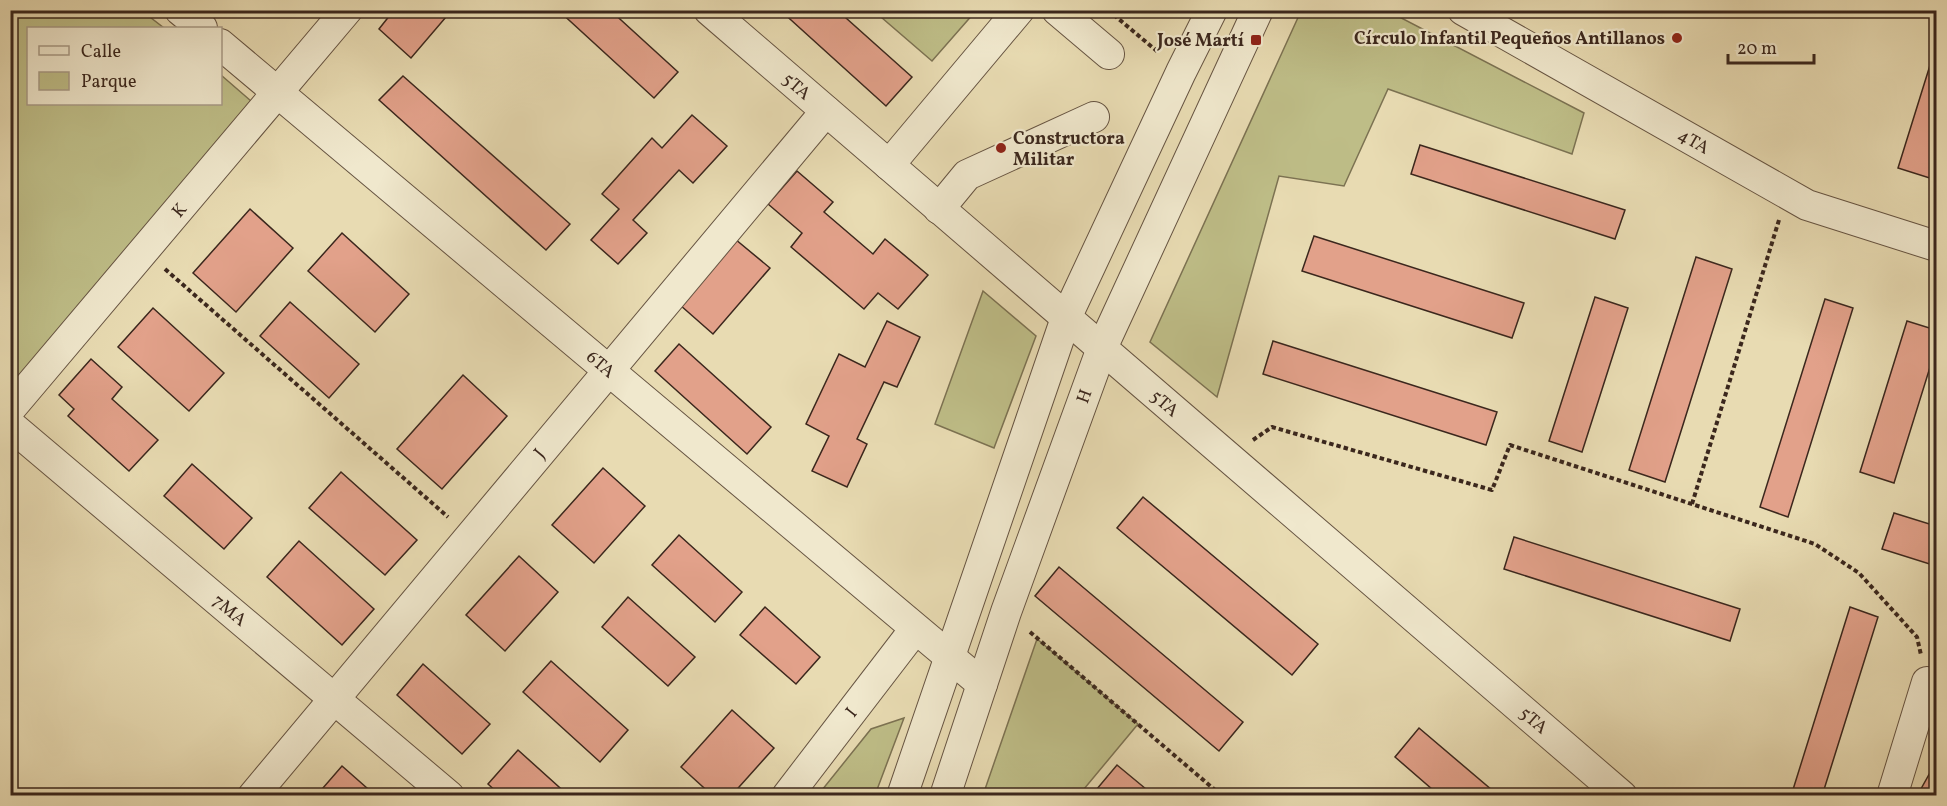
<svg xmlns="http://www.w3.org/2000/svg" width="1947" height="806" viewBox="0 0 1947 806" font-family="Vollkorn,serif">
  <style>
    .green { fill: #bebd87; stroke: #7c7252; stroke-width: 1.5 }
    .building { fill: #e2a18a; stroke: #3b271d; stroke-width: 1.5 }
    .lines { fill: none; stroke-linecap: round; stroke-linejoin: round }
    .minor-casing { stroke: #665442; stroke-width: 32 }
    .path { stroke: #3b271d; stroke-width: 4; stroke-dasharray: 4.5 3; stroke-linecap: butt }
    .minor { stroke: #f0e8cd; stroke-width: 30 }
    .poi-dot { fill: #8f2418; stroke: #f0e8cd; stroke-width: 2 }
    .labels { text-anchor: middle; stroke-width: 4.5; stroke-linejoin: round; paint-order: stroke }
    .poi-label { font-size: 18px; font-weight: bold; fill: #3b271d; stroke: #f0e8cd; text-anchor: end }
    .street-label { font-size: 18px; fill: #3b271d; stroke: #f0e8cd }
  </style>
  <rect width="100%" height="100%" fill="#e8dbb2"/>
  <filter id="stains"><feTurbulence type="fractalNoise" baseFrequency=".00333" numOctaves="4"/><feColorMatrix values="0 0 0 0 .2 0 0 0 0 .09 0 0 0 0 .02 0 0 0 .5 -.17"/></filter>
  <radialGradient id="worn" r=".72"><stop offset=".6" stop-color="#630" stop-opacity="0"/><stop offset="1" stop-color="#630" stop-opacity=".3"/></radialGradient>
  <g class="green">
    <polygon points="971,10 974,13 932,61 874,11"/>
    <polygon points="11,11 142,11 164,28 28,28 28,104 220,104 221,75 251,101 11,392"/>
    <polygon points="1301,11 1388,11 1584,113 1572,154 1388,89 1344,186 1279,176 1217,397 1150,342"/>
    <polygon points="983,291 1036,336 994,448 935,424"/>
    <polygon points="1037,639 1138,724 1079,795 983,795"/>
    <polygon points="904,718 875,795 818,795 871,729"/>
  </g>
  <g class="building">
    <polygon points="394,10 452,10 411,58 379,29"/>
    <polygon points="558,10 610,10 678,72 654,98"/>
    <polygon points="780,10 837,10 912,77 886,106"/>
    <polygon points="1936,46 1936,180 1898,168"/>
    <polygon points="403,76 570,224 546,250 379,100"/>
    <polygon points="692,115 727,146 693,183 679,170 633,220 647,233 618,264 591,240 619,209 602,194 652,138 662,148"/>
    <polygon points="1420,145 1625,210 1615,239 1411,174"/>
    <polygon points="797,171 833,202 824,212 873,254 885,239 928,275 898,309 878,293 864,309 791,247 802,233 768,204"/>
    <polygon points="250,209 293,248 236,312 193,273"/>
    <polygon points="342,233 409,294 375,332 308,271"/>
    <polygon points="1314,236 1524,303 1512,338 1302,271"/>
    <polygon points="735,239 770,268 713,334 680,305"/>
    <polygon points="1696,257 1732,269 1665,482 1629,470"/>
    <polygon points="1595,297 1628,308 1582,452 1549,441"/>
    <polygon points="1825,299 1853,308 1788,517 1760,507"/>
    <polygon points="290,302 359,364 329,398 260,336"/>
    <polygon points="153,308 224,373 189,411 118,347"/>
    <polygon points="887,321 920,337 897,387 884,382 857,439 867,444 847,487 812,471 829,436 806,424 839,354 865,367"/>
    <polygon points="1907,321 1936,330 1936,348 1894,483 1860,472"/>
    <polygon points="1273,341 1497,412 1486,445 1263,374"/>
    <polygon points="679,344 771,427 747,454 655,371"/>
    <polygon points="91,359 122,387 112,399 158,440 129,471 68,416 74,409 59,395"/>
    <polygon points="463,375 507,416 442,489 397,449"/>
    <polygon points="192,464 252,518 224,549 164,496"/>
    <polygon points="603,468 645,506 594,563 552,525"/>
    <polygon points="341,472 417,540 385,575 309,508"/>
    <polygon points="1143,497 1318,644 1292,675 1117,528"/>
    <polygon points="1894,513 1936,526 1936,566 1882,549"/>
    <polygon points="679,535 742,592 715,622 652,565"/>
    <polygon points="1514,537 1740,609 1730,641 1504,569"/>
    <polygon points="299,541 374,609 342,645 267,577"/>
    <polygon points="519,556 558,592 505,651 466,615"/>
    <polygon points="1059,567 1243,722 1219,751 1035,596"/>
    <polygon points="628,597 695,657 668,686 602,627"/>
    <polygon points="765,607 820,657 796,684 740,635"/>
    <polygon points="1850,607 1878,617 1822,796 1791,796"/>
    <polygon points="551,661 628,730 600,762 523,692"/>
    <polygon points="423,664 490,724 462,754 397,695"/>
    <polygon points="732,710 774,748 731,796 713,796 681,767"/>
    <polygon points="1419,728 1499,796 1440,796 1395,757"/>
    <polygon points="518,750 569,796 501,796 488,784"/>
    <polygon points="1936,762 1936,796 1917,796"/>
    <polygon points="1117,765 1146,789 1140,796 1091,796"/>
    <polygon points="342,766 376,796 316,796"/>
  </g>
  <g class="lines">
    <defs>
      <g id="minor">
        <polyline points="180,10 202,28"/>
        <polyline points="709,10 1622,796"/>
        <polyline points="1057,10 1109,54"/>
        <polyline points="1463,10 1807,205 1936,246"/>
        <polyline points="220,44 982,684"/>
        <polyline points="889,165 1019,10"/>
        <polyline points="939,209 967,175 1094,117"/>
        <polyline points="10,409 347,10"/>
        <polyline points="10,425 449,796"/>
        <polyline points="253,796 826,111"/>
        <polyline points="787,796 915,629"/>
        <polyline points="902,796 1066,318 1181,72 1212,10"/>
        <polyline points="945,796 1006,612 1102,348 1258,10"/>
        <polyline points="1892,796 1927,682 1936,685"/>
      </g>
    </defs>
    <use href="#minor" class="minor-casing"/>
    <g class="path">
      <polyline points="1108,10 1158,52"/>
      <polyline points="165,269 448,517"/>
      <polyline points="1253,440 1272,427 1492,490 1510,445 1815,544 1859,573 1917,637 1921,655"/>
      <polyline points="1692,504 1779,220"/>
      <polyline points="1030,632 1222,796"/>
      <polyline points="1310,796 1312,789"/>
    </g>
    <use href="#minor" class="minor"/>
  </g>
  <g class="poi-dot">
    <circle cx="1677" cy="38" r="6"/>
    <rect x="1250" y="34" width="12" height="12" rx="3"/>
    <circle cx="1001" cy="148" r="6"/>
  </g>
  <g class="labels">
    <g class="poi-label">
      <text x="1665" y="44">Círculo Infantil Pequeños Antillanos</text>
      <text x="1244" y="46">José Martí</text>
      <text x="1013" y="144" text-anchor="start">Constructora<tspan x="1013" dy="21">Militar</tspan></text>
    </g>
    <g class="street-label">
      <text transform="translate(797 86) rotate(41)" y="6">5TA</text>
      <text transform="translate(1694 141) rotate(30)" y="6">4TA</text>
      <text transform="translate(179 210) rotate(-50)" y="6">K</text>
      <text transform="translate(601 364) rotate(40)" y="6">6TA</text>
      <text transform="translate(1084 396) rotate(-70)" y="6">H</text>
      <text transform="translate(1165 403) rotate(41)" y="6">5TA</text>
      <text transform="translate(539 453) rotate(-50)" y="6">J</text>
      <text transform="translate(230 610) rotate(40)" y="6">7MA</text>
      <text transform="translate(851 712) rotate(-52)" y="6">I</text>
      <text transform="translate(1534 720) rotate(41)" y="6">5TA</text>
    </g>
  </g>
  <rect width="1947" height="806" fill="none" stroke="#e8dbb2" stroke-width="36"/>
  <rect x="12" y="12" width="1923" height="782" fill="none" stroke="#3b271d" stroke-width="3"/>
  <rect x="18" y="18" width="1911" height="770" fill="none" stroke="#3b271d" stroke-width="1.5"/>
  <rect x="27" y="27" width="195" height="78" fill="#f0e8cd" stroke="#a89b87" stroke-width="1.5"/>
  <rect x="39" y="46" width="30" height="9" fill="#f0e8cd" stroke="#a89b87" stroke-width="1.5"/>
  <text x="81" y="57" font-size="18" fill="#3b271d">Calle</text>
  <rect x="39" y="72" width="30" height="18" fill="#bebd87" stroke="#a89b87" stroke-width="1.5"/>
  <text x="81" y="87" font-size="18" fill="#3b271d">Parque</text>
  <path d="M1728 54v9h86v-9" fill="none" stroke="#3b271d" stroke-width="3"/>
  <text x="1737" y="54" font-size="18" fill="#3b271d" stroke="#f0e8cd" stroke-width="4.5" paint-order="stroke">20 m</text>
  <rect width="100%" height="100%" filter="url(#stains)"/>
  <rect width="100%" height="100%" fill="url(#worn)"/>
</svg>
